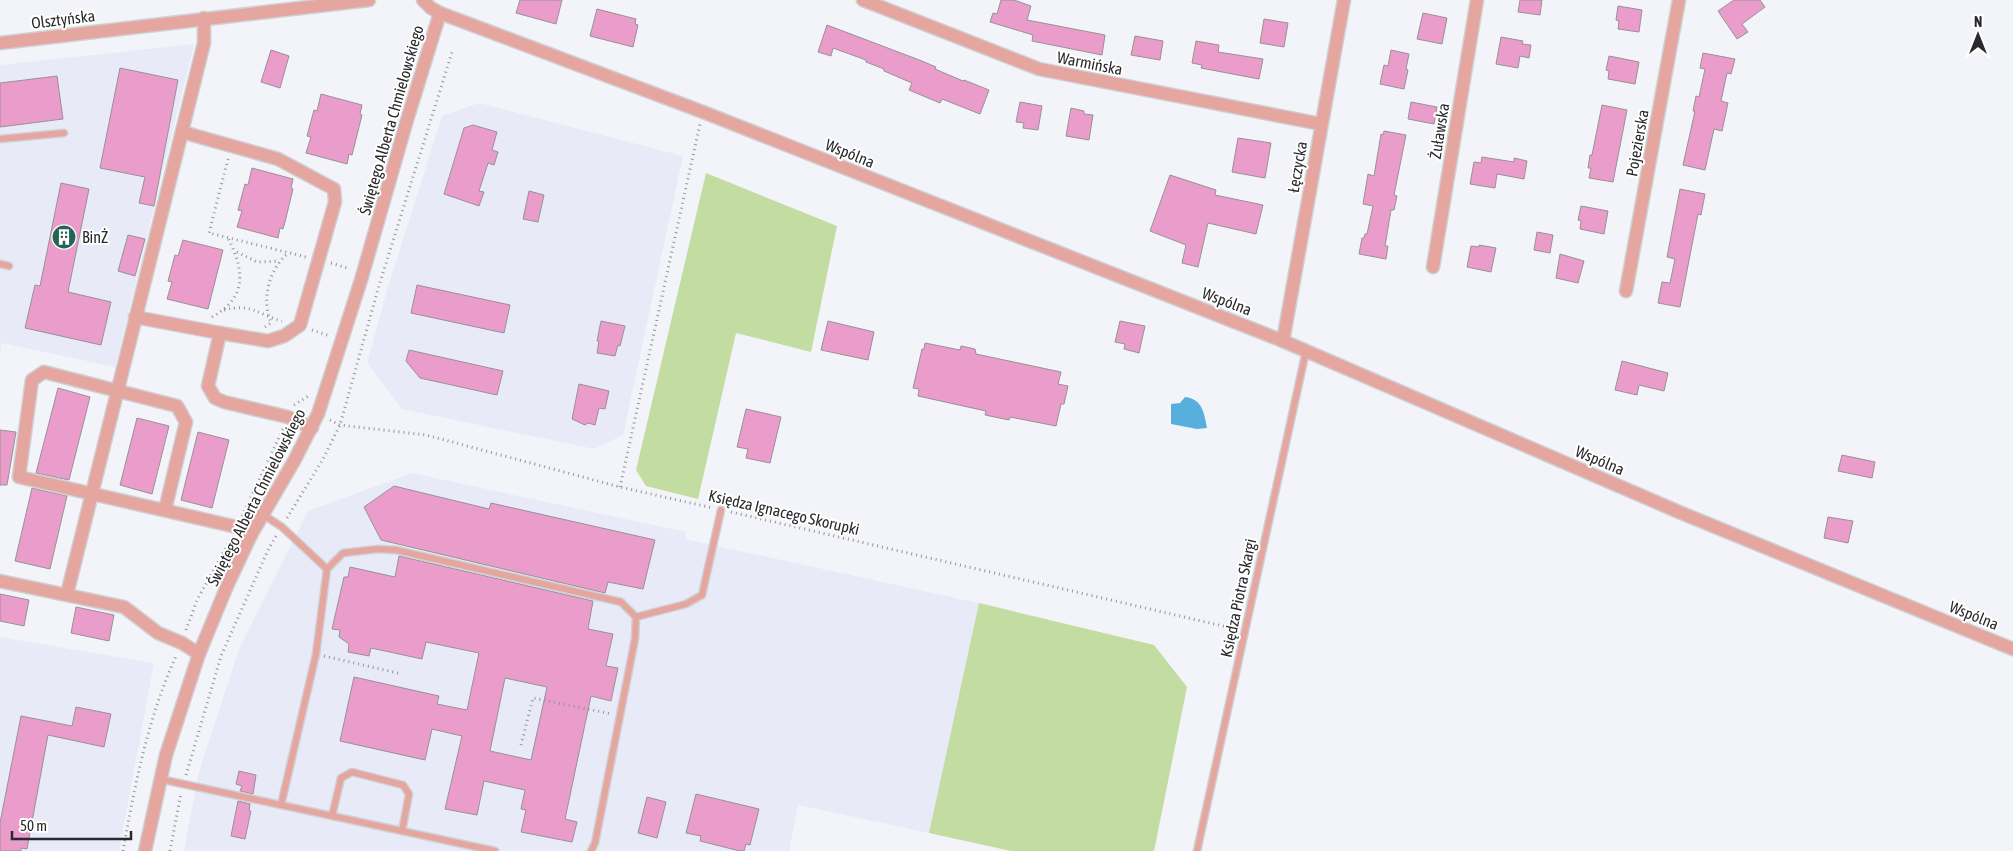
<svg xmlns="http://www.w3.org/2000/svg" width="2013" height="851" viewBox="0 0 2013 851" font-family="'Asap Condensed',sans-serif">
  <style>
    .built { fill: #e9eaf8 }
    .green { fill: #c2dca1 }
    .water { fill: #58afde }
    .building { fill: #ea9cca; stroke: #979295; fill-rule: evenodd }
    .lines { fill: none; stroke-linecap: round; stroke-linejoin: round }
    .service-casing { stroke: #cfd0d4; stroke-width: 9 }
    .minor-casing { stroke: #cfd0d4; stroke-width: 15 }
    .path { stroke: #949498; stroke-width: 3; stroke-dasharray: 1 4; stroke-linecap: butt }
    .service { stroke: #e5a69f; stroke-width: 6 }
    .minor { stroke: #e5a69f; stroke-width: 12 }
    .labels { text-anchor: middle; stroke-width: 4; stroke-linejoin: round; paint-order: stroke }
    .street-label { font-size: 16px; fill: #2a2a2c; stroke: #fff }
    .poi-label { font-size: 16px; fill: #2a2a2c; stroke: #fff; text-anchor: start }
  </style>
  <rect width="100%" height="100%" fill="#f3f4f9"/>
  <g class="built">
    <polygon points="194,44 115,367 2,343 0,354 0,65"/>
    <polygon points="479,103 683,156 623,435 594,449 402,409 367,363 387,290 442,116"/>
    <polygon points="412,473 686,532 685,539 979,603 929,833 798,805 789,851 184,851 198,775 239,649 308,511"/>
    <polygon points="0,637 154,663 119,851 0,851"/>
  </g>
  <g class="green">
    <polygon points="706,173 837,226 811,352 736,333 698,499 646,486 636,470"/>
    <polygon points="979,603 1154,645 1187,687 1154,851 1011,851 929,833"/>
  </g>
  <path class="water" d="M1185 397C1202 399 1204 412 1207 428L1197 429 1171 424V404L1180 403Z"/>
  <g class="building">
    <polygon points="520,0 562,0 556,24 516,13"/>
    <polygon points="1001,0 1014,0 1031,6 1027,20 1105,35 1102,55 1032,41 1033,35 990,22 993,13 997,14"/>
    <polygon points="1520,0 1542,0 1540,15 1518,12"/>
    <polygon points="1734,0 1760,0 1765,7 1742,24 1748,32 1737,39 1718,11"/>
    <polygon points="1618,6 1642,10 1639,32 1618,29 1619,21 1616,20"/>
    <polygon points="597,9 636,19 635,24 638,25 633,47 590,36"/>
    <polygon points="1423,13 1447,18 1442,44 1417,39"/>
    <polygon points="1264,19 1288,23 1284,47 1260,43"/>
    <polygon points="827,25 922,61 936,67 935,69 963,81 964,80 989,90 980,114 942,99 940,103 909,90 912,83 884,71 884,69 866,62 866,60 833,48 831,56 818,52"/>
    <polygon points="1135,36 1163,41 1160,60 1131,55"/>
    <polygon points="1501,37 1523,41 1522,44 1531,45 1529,58 1520,56 1518,68 1496,64"/>
    <polygon points="1196,41 1219,45 1218,52 1263,59 1259,79 1201,68 1202,65 1192,63"/>
    <polygon points="271,50 289,56 280,88 261,82"/>
    <polygon points="1391,50 1409,54 1406,69 1408,70 1404,89 1380,84 1384,65 1388,66"/>
    <polygon points="1703,53 1735,59 1731,74 1727,73 1721,101 1728,103 1722,131 1714,129 1705,170 1683,165 1695,111 1693,111 1696,96 1699,97 1705,69 1700,68"/>
    <polygon points="1609,56 1639,62 1635,84 1608,79 1609,71 1606,70"/>
    <polygon points="120,68 178,80 154,206 139,203 145,177 100,168"/>
    <polygon points="57,76 63,119 0,127 0,83"/>
    <polygon points="321,94 362,105 360,114 362,115 352,155 349,154 347,164 306,153 311,137 307,136 314,110 317,111"/>
    <polygon points="1020,102 1042,106 1038,130 1023,128 1024,123 1016,122"/>
    <polygon points="1411,102 1437,107 1434,124 1408,119"/>
    <polygon points="1602,105 1627,110 1613,182 1589,178 1591,168 1588,168 1590,155 1592,155"/>
    <polygon points="1071,108 1084,111 1084,114 1093,115 1089,140 1066,136"/>
    <polygon points="473,125 497,132 492,150 498,152 494,165 488,163 479,191 484,192 479,206 444,194 464,128"/>
    <polygon points="1384,131 1406,135 1394,195 1397,196 1394,210 1391,210 1385,246 1388,246 1386,259 1359,254 1362,238 1364,238 1365,234 1367,234 1373,206 1363,204 1368,174 1374,176 1381,134 1383,135"/>
    <polygon points="1238,138 1271,143 1265,178 1232,172"/>
    <polygon points="1482,157 1514,162 1514,158 1527,161 1524,179 1497,174 1495,188 1470,184 1474,162 1481,163"/>
    <polygon points="252,168 293,179 291,188 293,189 285,222 283,229 280,228 278,238 237,227 242,211 238,210 245,184 248,185"/>
    <polygon points="1170,175 1216,190 1215,195 1263,205 1256,234 1208,223 1198,267 1182,263 1186,245 1150,231"/>
    <polygon points="61,183 89,189 68,292 111,302 101,345 25,328 35,285 40,286"/>
    <polygon points="1680,189 1705,194 1701,215 1698,214 1680,307 1658,303 1662,282 1670,283 1675,259 1667,257"/>
    <polygon points="529,191 544,195 538,222 523,219"/>
    <polygon points="1581,206 1608,211 1604,234 1580,229 1581,221 1578,220"/>
    <polygon points="1537,232 1553,235 1550,253 1534,250"/>
    <polygon points="128,235 145,239 135,276 118,271"/>
    <polygon points="183,240 223,250 208,309 167,299 172,282 168,281 175,255 178,256"/>
    <polygon points="1479,245 1496,248 1491,272 1467,267 1471,246 1479,247"/>
    <polygon points="1560,254 1584,261 1578,283 1556,278"/>
    <polygon points="417,285 510,305 504,333 411,313"/>
    <polygon points="601,321 625,326 620,346 618,345 615,356 597,353 599,341 597,341"/>
    <polygon points="828,321 874,332 868,360 821,350"/>
    <polygon points="1120,321 1145,326 1139,353 1124,349 1125,344 1115,342"/>
    <polygon points="925,343 960,350 961,346 975,349 976,354 1061,372 1058,384 1068,386 1064,404 1061,404 1056,426 1010,417 1009,420 985,415 986,411 918,396 919,389 913,388 922,349 924,349"/>
    <polygon points="409,350 503,371 497,395 420,378 406,361"/>
    <polygon points="1622,361 1668,373 1664,391 1639,385 1637,395 1615,390"/>
    <polygon points="579,384 609,391 605,409 599,408 595,425 588,423 585,425 572,419"/>
    <polygon points="58,388 90,397 69,480 36,473"/>
    <polygon points="746,409 781,417 770,463 746,458 748,449 737,447"/>
    <polygon points="137,418 169,426 152,494 120,485"/>
    <polygon points="0,430 16,432 7,485 0,485"/>
    <polygon points="198,432 229,440 212,508 181,500"/>
    <polygon points="1842,455 1875,462 1872,478 1838,471"/>
    <polygon points="394,486 489,509 491,503 655,540 643,589 608,582 605,593 381,540 364,507"/>
    <polygon points="32,488 67,496 50,569 15,561"/>
    <polygon points="1828,517 1853,521 1848,543 1824,538"/>
    <path d="M399 556 593 601 588 629 613 634 606 666 618 668 611 701 591 696 565 819 577 822 572 842 521 832 526 810 521 809 525 790 484 781 477 815 445 809 462 736 432 729 425 760 340 741 354 677 439 696 437 704 467 710 479 653 426 642 422 659 371 648 369 656 348 652 349 644 339 637 340 630 332 629 344 577H348L350 567 395 577ZM505 678 547 687 531 760 490 751Z"/>
    <polygon points="0,594 29,600 24,626 0,621"/>
    <polygon points="76,607 114,615 109,641 71,633"/>
    <polygon points="76,707 111,714 104,747 48,735 27,849 21,848 21,851 0,851 0,823 21,716 72,726"/>
    <polygon points="239,771 256,775 253,794 240,791 242,786 236,784"/>
    <polygon points="696,794 759,809 750,845 746,844 744,851 740,851 700,841 701,836 686,833"/>
    <polygon points="647,797 666,802 657,838 638,833"/>
    <polygon points="238,801 250,804 249,811 251,811 245,839 231,836"/>
  </g>
  <g class="lines">
    <defs>
      <g id="service">
        <polyline points="0,139 64,133"/>
        <polyline points="0,264 9,266"/>
        <polyline points="262,514 282,527 327,569"/>
        <polyline points="636,617 686,604 702,595 721,510"/>
        <polyline points="160,779 495,851"/>
        <polyline points="281,805 316,654 327,569 343,553 378,549 396,550 621,602 636,617 635,639 595,843 591,851"/>
        <polyline points="332,816 341,778 352,772 403,785 409,794 402,831"/>
        <polyline points="1197,851 1306,351"/>
      </g>
      <g id="minor">
        <polyline points="423,0 431,8 440,13 703,112 1283,341 1679,512 2013,649"/>
        <polyline points="863,0 1039,69 1321,124"/>
        <polyline points="0,43 369,0"/>
        <polyline points="182,132 278,159 334,189 335,202 300,325 284,336 268,341 220,333"/>
        <polyline points="1433,267 1477,0"/>
        <polyline points="1626,291 1679,0"/>
        <polyline points="135,317 220,333 208,386 215,398 224,402 288,417 312,428"/>
        <polyline points="1283,341 1344,0"/>
        <polyline points="165,510 186,422 177,406 44,372 32,380 19,477 237,527 251,535"/>
        <polyline points="0,581 124,607 158,633 182,643 199,654"/>
        <polyline points="67,594 204,43 204,18"/>
        <polyline points="145,851 166,755 199,654 227,586 251,535 294,461 318,414 361,280 407,120 440,13"/>
      </g>
    </defs>
    <use href="#service" class="service-casing"/>
    <use href="#minor" class="minor-casing"/>
    <g class="path">
      <polyline points="228,159 209,233 306,257"/>
      <polyline points="237,252 257,262 279,261"/>
      <polyline points="331,263 350,269"/>
      <path d="M224 310C253 303 256 314 282 321"/>
      <path d="M212 317C248 297 244 270 228 238"/>
      <path d="M265 327 271 323C261 298 269 270 288 253"/>
      <polyline points="312,330 330,336"/>
      <polyline points="294,405 310,395"/>
      <polyline points="330,420 340,425 426,435 620,487 713,508"/>
      <polyline points="620,487 700,124"/>
      <polyline points="731,512 1236,629"/>
      <polyline points="242,516 283,429"/>
      <polyline points="287,518 323,459 340,425 378,289 453,49"/>
      <polyline points="186,630 197,600 231,539"/>
      <polyline points="324,656 402,674"/>
      <polyline points="521,745 533,698 612,714"/>
      <polyline points="186,775 221,656 268,550 276,536"/>
      <path d="M123 851C135 784 148 717 177 654"/>
      <polyline points="170,851 181,793"/>
    </g>
    <use href="#service" class="service"/>
    <use href="#minor" class="minor"/>
  </g>
  <defs>
    <symbol id="building-disc" viewBox="-11 -11 22 22"><circle r="9.5" fill="#226555" stroke="#fff"/><path d="M-4-6H4V6H1V3H-1V6H-4ZM-2.5-4.3h1.7v1.8h-1.7ZM.8-4.3h1.7v1.8H.8ZM-2.5-1h1.7V.8h-1.7ZM.8-1h1.7V.8H.8Z" fill="#fff"/></symbol>
  </defs>
  <g fill-rule="evenodd">
    <use href="#building-disc" x="50" y="223" width="28" height="28"/>
  </g>
  <g class="labels">
    <g class="street-label">
      <text transform="translate(63 19) rotate(-7)" y="6">Olsztyńska</text>
      <text transform="translate(1090 63) rotate(11)" y="6">Warmińska</text>
      <text transform="translate(391 120) rotate(-74)" y="6">Świętego Alberta Chmielowskiego</text>
      <text transform="translate(1439 131) rotate(-81)" y="6">Żuławska</text>
      <text transform="translate(1637 143) rotate(-80)" y="6">Pojezierska</text>
      <text transform="translate(850 153) rotate(22)" y="6">Wspólna</text>
      <text transform="translate(1297 167) rotate(-80)" y="6">Łęczycka</text>
      <text transform="translate(1227 301) rotate(21)" y="6">Wspólna</text>
      <text transform="translate(1600 460) rotate(23)" y="6">Wspólna</text>
      <text transform="translate(256 497) rotate(-63)" y="6">Świętego Alberta Chmielowskiego</text>
      <text transform="translate(784 512) rotate(13)" y="6">Księdza Ignacego Skorupki</text>
      <text transform="translate(1238 598) rotate(-78)" y="6">Księdza Piotra Skargi</text>
      <text transform="translate(1974 615) rotate(22)" y="6">Wspólna</text>
    </g>
    <g class="poi-label">
      <text x="82" y="243">BinŻ</text>
    </g>
  </g>
  <g transform="translate(1978 35)" stroke="#ffffff" stroke-width="4" paint-order="stroke">
  <path d="M0-4L9 19L0 12L-9 19Z" fill="#2a2a2c"/>
  <text y="-8" font-size="14" font-weight="bold" text-anchor="middle" fill="#2a2a2c">N</text>
  </g>
  <path d="M12 831v8h119v-8" fill="none" stroke="#2a2a2c" stroke-width="2.5"/>
  <text x="20" y="831" font-size="15" fill="#2a2a2c" stroke="#ffffff" stroke-width="4" paint-order="stroke">50 m</text>
</svg>
